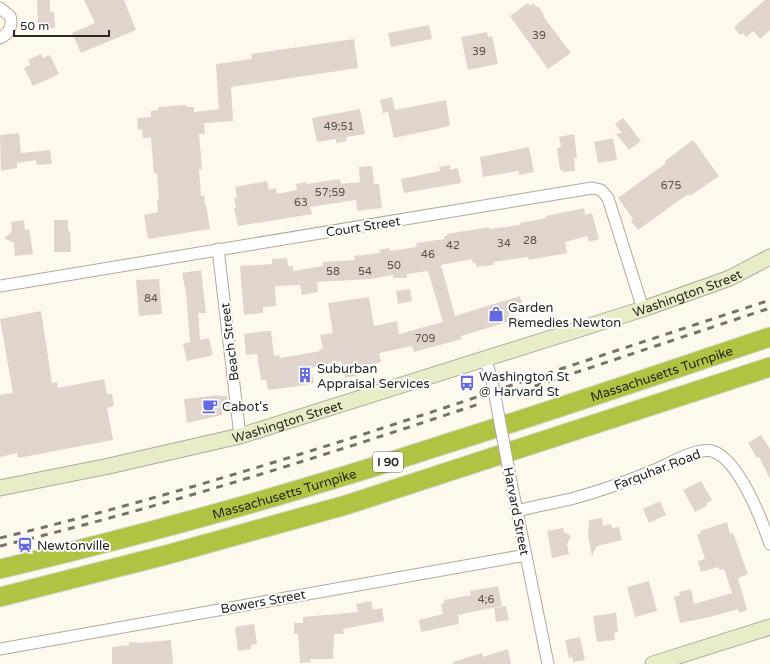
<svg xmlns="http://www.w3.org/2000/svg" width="770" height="664" viewBox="0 0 770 664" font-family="'Varela Round',sans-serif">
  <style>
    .building { fill: #e1d4cd }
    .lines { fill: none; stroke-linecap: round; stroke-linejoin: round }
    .minor-casing { stroke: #afa99d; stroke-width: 13 }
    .secondary-casing { stroke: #afa99d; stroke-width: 17 }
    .motorway-casing { stroke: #d9d8d7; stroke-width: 21 }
    .minor { stroke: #fff; stroke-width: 11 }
    .secondary { stroke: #e8edc7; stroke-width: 15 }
    .motorway { stroke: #b2c243; stroke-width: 19 }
    .rail { stroke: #76726a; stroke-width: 3; stroke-dasharray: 7 7; stroke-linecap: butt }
    .minor-bridge-casing { stroke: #afa99d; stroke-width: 13; stroke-linecap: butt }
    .minor-bridge { stroke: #fff; stroke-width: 11 }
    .labels { text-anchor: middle; stroke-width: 4; stroke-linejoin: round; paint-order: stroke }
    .number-label { font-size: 11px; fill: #58534e }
    .shield { fill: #fff; stroke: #6a6865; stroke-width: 1 }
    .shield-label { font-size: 12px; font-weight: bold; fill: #2a2823 }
    .street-label { font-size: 13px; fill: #2a2823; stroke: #fff }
    .poi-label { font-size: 13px; fill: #2a2823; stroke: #fff; text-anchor: start }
  </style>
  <rect width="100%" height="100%" fill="#fff8ec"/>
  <g class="building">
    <polygon points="37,0 50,0 50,12 54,11 55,28 38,28"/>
    <polygon points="84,0 124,0 136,30 81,53 72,33 95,23"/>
    <polygon points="765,0 770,0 770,30 760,39 753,31 746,37 743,33 740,35 734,27"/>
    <polygon points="528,3 530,6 533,3 536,7 538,6 544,15 543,16 571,53 548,69 510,16"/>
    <polygon points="429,25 432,39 391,47 388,33"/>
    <polygon points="487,32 488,37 492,36 498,64 468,70 461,37"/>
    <polygon points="354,39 358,68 231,87 233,121 204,123 205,134 199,134 202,169 199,169 201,196 204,195 205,205 206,204 210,229 148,239 144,215 158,212 157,200 159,200 157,173 154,173 151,138 143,138 142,129 138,130 137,118 151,117 151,111 158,110 158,107 186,105 186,107 194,107 194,112 219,109 216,64 252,59 251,54"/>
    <polygon points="41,54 43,58 50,55 59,74 33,86 24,68 30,65 28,60"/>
    <polygon points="392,97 395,110 446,100 450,126 394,138 388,112 383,113 380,100"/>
    <polygon points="360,109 365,134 346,137 347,141 336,143 336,139 317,142 312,118"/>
    <polygon points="623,118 641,141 629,150 616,134 622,133 615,124"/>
    <polygon points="19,133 21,153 50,150 52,164 37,165 36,160 17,163 17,168 1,171 0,135"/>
    <polygon points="574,134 577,158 574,158 575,171 563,172 563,170 560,170 557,148 561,147 559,137"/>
    <polygon points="613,138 617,160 598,163 594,142"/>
    <polygon points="693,140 719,176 690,196 688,194 638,230 631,221 633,219 618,198 666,163 665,161"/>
    <polygon points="529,147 534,172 519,175 519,171 483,177 480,157"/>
    <polygon points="450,165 450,170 458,168 461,183 404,193 401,179 440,171 439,167"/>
    <polygon points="372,166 374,184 379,184 382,208 357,211 356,200 310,207 312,214 238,226 234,208 236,208 234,198 237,198 235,187 267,181 269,190 276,188 277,194 297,190 296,184 306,182 306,184 340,179 341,184 360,182 359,167"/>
    <polygon points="584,208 585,215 592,213 599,239 589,242 587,236 565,242 567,253 529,260 528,257 493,262 494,265 476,267 476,263 473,263 472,259 441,265 455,316 520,296 524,309 509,314 511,321 461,336 462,339 414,352 412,346 379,353 381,362 356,368 358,375 345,378 341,361 311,368 314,383 299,386 268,390 266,380 261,380 257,354 246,355 244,334 265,331 271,331 274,356 279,355 280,358 321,351 320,349 323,348 320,335 333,333 328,303 342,301 369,297 374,326 397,321 399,334 443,322 428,271 407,274 407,278 393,278 393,275 370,279 317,282 318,292 302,295 300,285 275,286 276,306 263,307 263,313 244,315 240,266 272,264 272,259 287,258 288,266 293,266 293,271 323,266 323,262 355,260 354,256 380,253 379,250 389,248 390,251 417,247 416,243 444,239 444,236 447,236 447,234 489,227 490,229 520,225 520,223 546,218 546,216"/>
    <polygon points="24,220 25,230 29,229 33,254 15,256 14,243 4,238 12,232 11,222"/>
    <polygon points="54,220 68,220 68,231 70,231 71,252 54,252"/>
    <polygon points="201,270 206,313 198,313 200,340 209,338 213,355 187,361 183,344 190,342 186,293 182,273"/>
    <polygon points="159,279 162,314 139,316 136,280"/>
    <polygon points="410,289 412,301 398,304 396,291"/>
    <polygon points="41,311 52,383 57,382 58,388 104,379 107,394 112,394 114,406 107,408 113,440 18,458 17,453 0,457 0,395 13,393 0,319"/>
    <polygon points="219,395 220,396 227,396 229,407 222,408 222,415 187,423 184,399"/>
    <polygon points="761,435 770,449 770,479 759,457 757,458 748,443"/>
    <polygon points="701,481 712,500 706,504 707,506 695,512 683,490"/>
    <polygon points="660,501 666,515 649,523 643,509"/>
    <polygon points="602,518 603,526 611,524 612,528 619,527 622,540 597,546 592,556 588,536 589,520"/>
    <polygon points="727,522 730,534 733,533 748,574 738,578 747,610 739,613 738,609 710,617 680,623 674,597 680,595 679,592 691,589 694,604 732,593 724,569 720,570 718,567 701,572 698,561 705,559 697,534 701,533 700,531"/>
    <polygon points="563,528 564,532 571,536 567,544 569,554 552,558 547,531"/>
    <polygon points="649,581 657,611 635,617 627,587"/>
    <polygon points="498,586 502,606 458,615 459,624 421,632 419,620 443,614 441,604 444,603 444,600 471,595 470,591"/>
    <polygon points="371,601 373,610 382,608 384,621 343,629 344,634 334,634 333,659 310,659 311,662 300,663 298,634 294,634 294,623 303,623 303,617 358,612 356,604"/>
    <polygon points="506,606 509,620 496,622 494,608"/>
    <polygon points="616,613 618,632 614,633 615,640 597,642 593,616"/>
    <polygon points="254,624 257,644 251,645 251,649 238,651 235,627"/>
    <polygon points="580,637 585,660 573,662 572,657 569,658 565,640"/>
    <polygon points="171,640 173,664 112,664 112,647 129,645 129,642 140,643"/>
    <polygon points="508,649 511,664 453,664 453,662 482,653 483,657"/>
  </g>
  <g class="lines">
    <defs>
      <g id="minor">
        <path d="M0 8 10 16C13 25 9 34 0 38"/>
        <polyline points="218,249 240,436"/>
        <polyline points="0,286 592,188 601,190 608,198 643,309"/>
        <polyline points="485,358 492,380"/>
        <polyline points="511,482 548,664"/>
        <path d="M517 511C535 506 553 503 571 499 600 491 629 481 657 469 670 463 698 447 712 451 738 458 762 520 770 544"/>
        <polyline points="0,649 526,555"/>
      </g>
      <g id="secondary">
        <path id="s1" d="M0 488 109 466 240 436 643 309 730 278 770 257"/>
        <polyline points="653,664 770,627"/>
      </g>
      <g id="motorway">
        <path id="s2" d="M0 569C147 534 292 494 436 447 548 412 659 374 770 337"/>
        <polyline points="0,597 166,555 346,505 770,367"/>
      </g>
    </defs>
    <use href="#minor" class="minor-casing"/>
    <use href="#secondary" class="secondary-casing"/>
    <use href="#motorway" class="motorway-casing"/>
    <use href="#minor" class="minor"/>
    <use href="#secondary" class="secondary"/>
    <use href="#motorway" class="motorway"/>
    <g class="rail">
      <polyline points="506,387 770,300"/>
      <polyline points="508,395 770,308"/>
      <path d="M0 538C162 499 321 449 480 396"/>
      <path d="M0 546C163 507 323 456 482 403"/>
    </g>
    <defs>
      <polyline id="minor-bridge" points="492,380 511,482"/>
    </defs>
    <use href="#minor-bridge" class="minor-bridge-casing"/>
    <use href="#minor-bridge" class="minor-bridge"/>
  </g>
  <defs>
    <symbol id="shop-bare" viewBox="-9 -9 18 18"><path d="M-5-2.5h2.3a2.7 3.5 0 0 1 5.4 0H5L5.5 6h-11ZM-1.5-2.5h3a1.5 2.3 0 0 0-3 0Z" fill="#636ae3" stroke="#fff" stroke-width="2.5" paint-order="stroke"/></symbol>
    <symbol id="building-bare" viewBox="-9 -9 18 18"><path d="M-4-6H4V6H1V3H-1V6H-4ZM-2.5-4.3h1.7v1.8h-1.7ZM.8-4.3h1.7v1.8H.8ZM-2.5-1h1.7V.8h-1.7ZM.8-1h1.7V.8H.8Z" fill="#636ae3" stroke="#fff" stroke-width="2.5" paint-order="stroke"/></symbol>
    <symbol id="bus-bare" viewBox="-9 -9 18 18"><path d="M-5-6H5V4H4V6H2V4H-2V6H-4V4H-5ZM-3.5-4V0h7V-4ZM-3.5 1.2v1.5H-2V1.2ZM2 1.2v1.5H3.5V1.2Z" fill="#636ae3" stroke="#fff" stroke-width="2.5" paint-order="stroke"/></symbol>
    <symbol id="cafe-bare" viewBox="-9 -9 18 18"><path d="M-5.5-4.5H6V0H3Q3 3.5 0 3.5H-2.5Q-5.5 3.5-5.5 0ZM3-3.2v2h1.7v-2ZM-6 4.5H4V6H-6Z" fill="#636ae3" stroke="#fff" stroke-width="2.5" paint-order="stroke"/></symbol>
    <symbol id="station-bare" viewBox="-9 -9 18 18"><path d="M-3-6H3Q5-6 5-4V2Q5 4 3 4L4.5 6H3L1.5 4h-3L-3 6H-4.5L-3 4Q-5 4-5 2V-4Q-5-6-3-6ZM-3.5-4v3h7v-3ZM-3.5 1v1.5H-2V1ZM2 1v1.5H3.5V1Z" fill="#636ae3" stroke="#fff" stroke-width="2.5" paint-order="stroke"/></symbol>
  </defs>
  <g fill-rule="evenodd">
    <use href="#shop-bare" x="485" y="303" width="22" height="22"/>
    <use href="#building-bare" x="294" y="364" width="22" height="22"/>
    <use href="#bus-bare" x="456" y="372" width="22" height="22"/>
    <use href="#cafe-bare" x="199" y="395" width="22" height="22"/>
    <use href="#station-bare" x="14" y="534" width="22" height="22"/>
  </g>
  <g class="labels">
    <g class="number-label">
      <text x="539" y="39">39</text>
      <text x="479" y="55">39</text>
      <text x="339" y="130">49;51</text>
      <text x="671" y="189">675</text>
      <text x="330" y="196">57;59</text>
      <text x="301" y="206">63</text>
      <text x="530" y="244">28</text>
      <text x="504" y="247">34</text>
      <text x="453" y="249">42</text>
      <text x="428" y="258">46</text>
      <text x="394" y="269">50</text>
      <text x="333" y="275">58</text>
      <text x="365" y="275">54</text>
      <text x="151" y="302">84</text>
      <text x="425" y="342">709</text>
      <text x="486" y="603">4;6</text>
    </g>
    <rect class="shield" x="373" y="452" width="30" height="20" rx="3"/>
    <g class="shield-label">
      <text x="388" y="466">I 90</text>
    </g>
    <g class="street-label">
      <text transform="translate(363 226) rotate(-9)" y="5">Court Street</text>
      <text dy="5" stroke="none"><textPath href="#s1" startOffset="715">Washington Street</textPath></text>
      <text transform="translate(229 342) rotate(-97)" y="5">Beach Street</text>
      <text dy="5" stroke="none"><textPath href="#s2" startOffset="690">Massachusetts Turnpike</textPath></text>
      <text dy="5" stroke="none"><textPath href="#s1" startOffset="295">Washington Street</textPath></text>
      <text transform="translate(657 469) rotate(-21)" y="5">Farquhar Road</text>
      <text dy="5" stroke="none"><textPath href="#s2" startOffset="294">Massachusetts Turnpike</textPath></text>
      <text transform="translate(517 511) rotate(79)" y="5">Harvard Street</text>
      <text transform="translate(263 601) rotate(-10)" y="5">Bowers Street</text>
    </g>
    <g class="poi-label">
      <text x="508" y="312">Garden<tspan x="508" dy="15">Remedies Newton</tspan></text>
      <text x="317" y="373">Suburban<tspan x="317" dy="15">Appraisal Services</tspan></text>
      <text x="479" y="381">Washington St<tspan x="479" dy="15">@ Harvard St</tspan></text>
      <text x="222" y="411">Cabot's</text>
      <text x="37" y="550">Newtonville</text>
    </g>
  </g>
  <path d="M14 30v6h95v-6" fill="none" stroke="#2a2823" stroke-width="2"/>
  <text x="20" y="30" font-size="12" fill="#2a2823" stroke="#ffffff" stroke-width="3" paint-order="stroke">50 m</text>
</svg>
